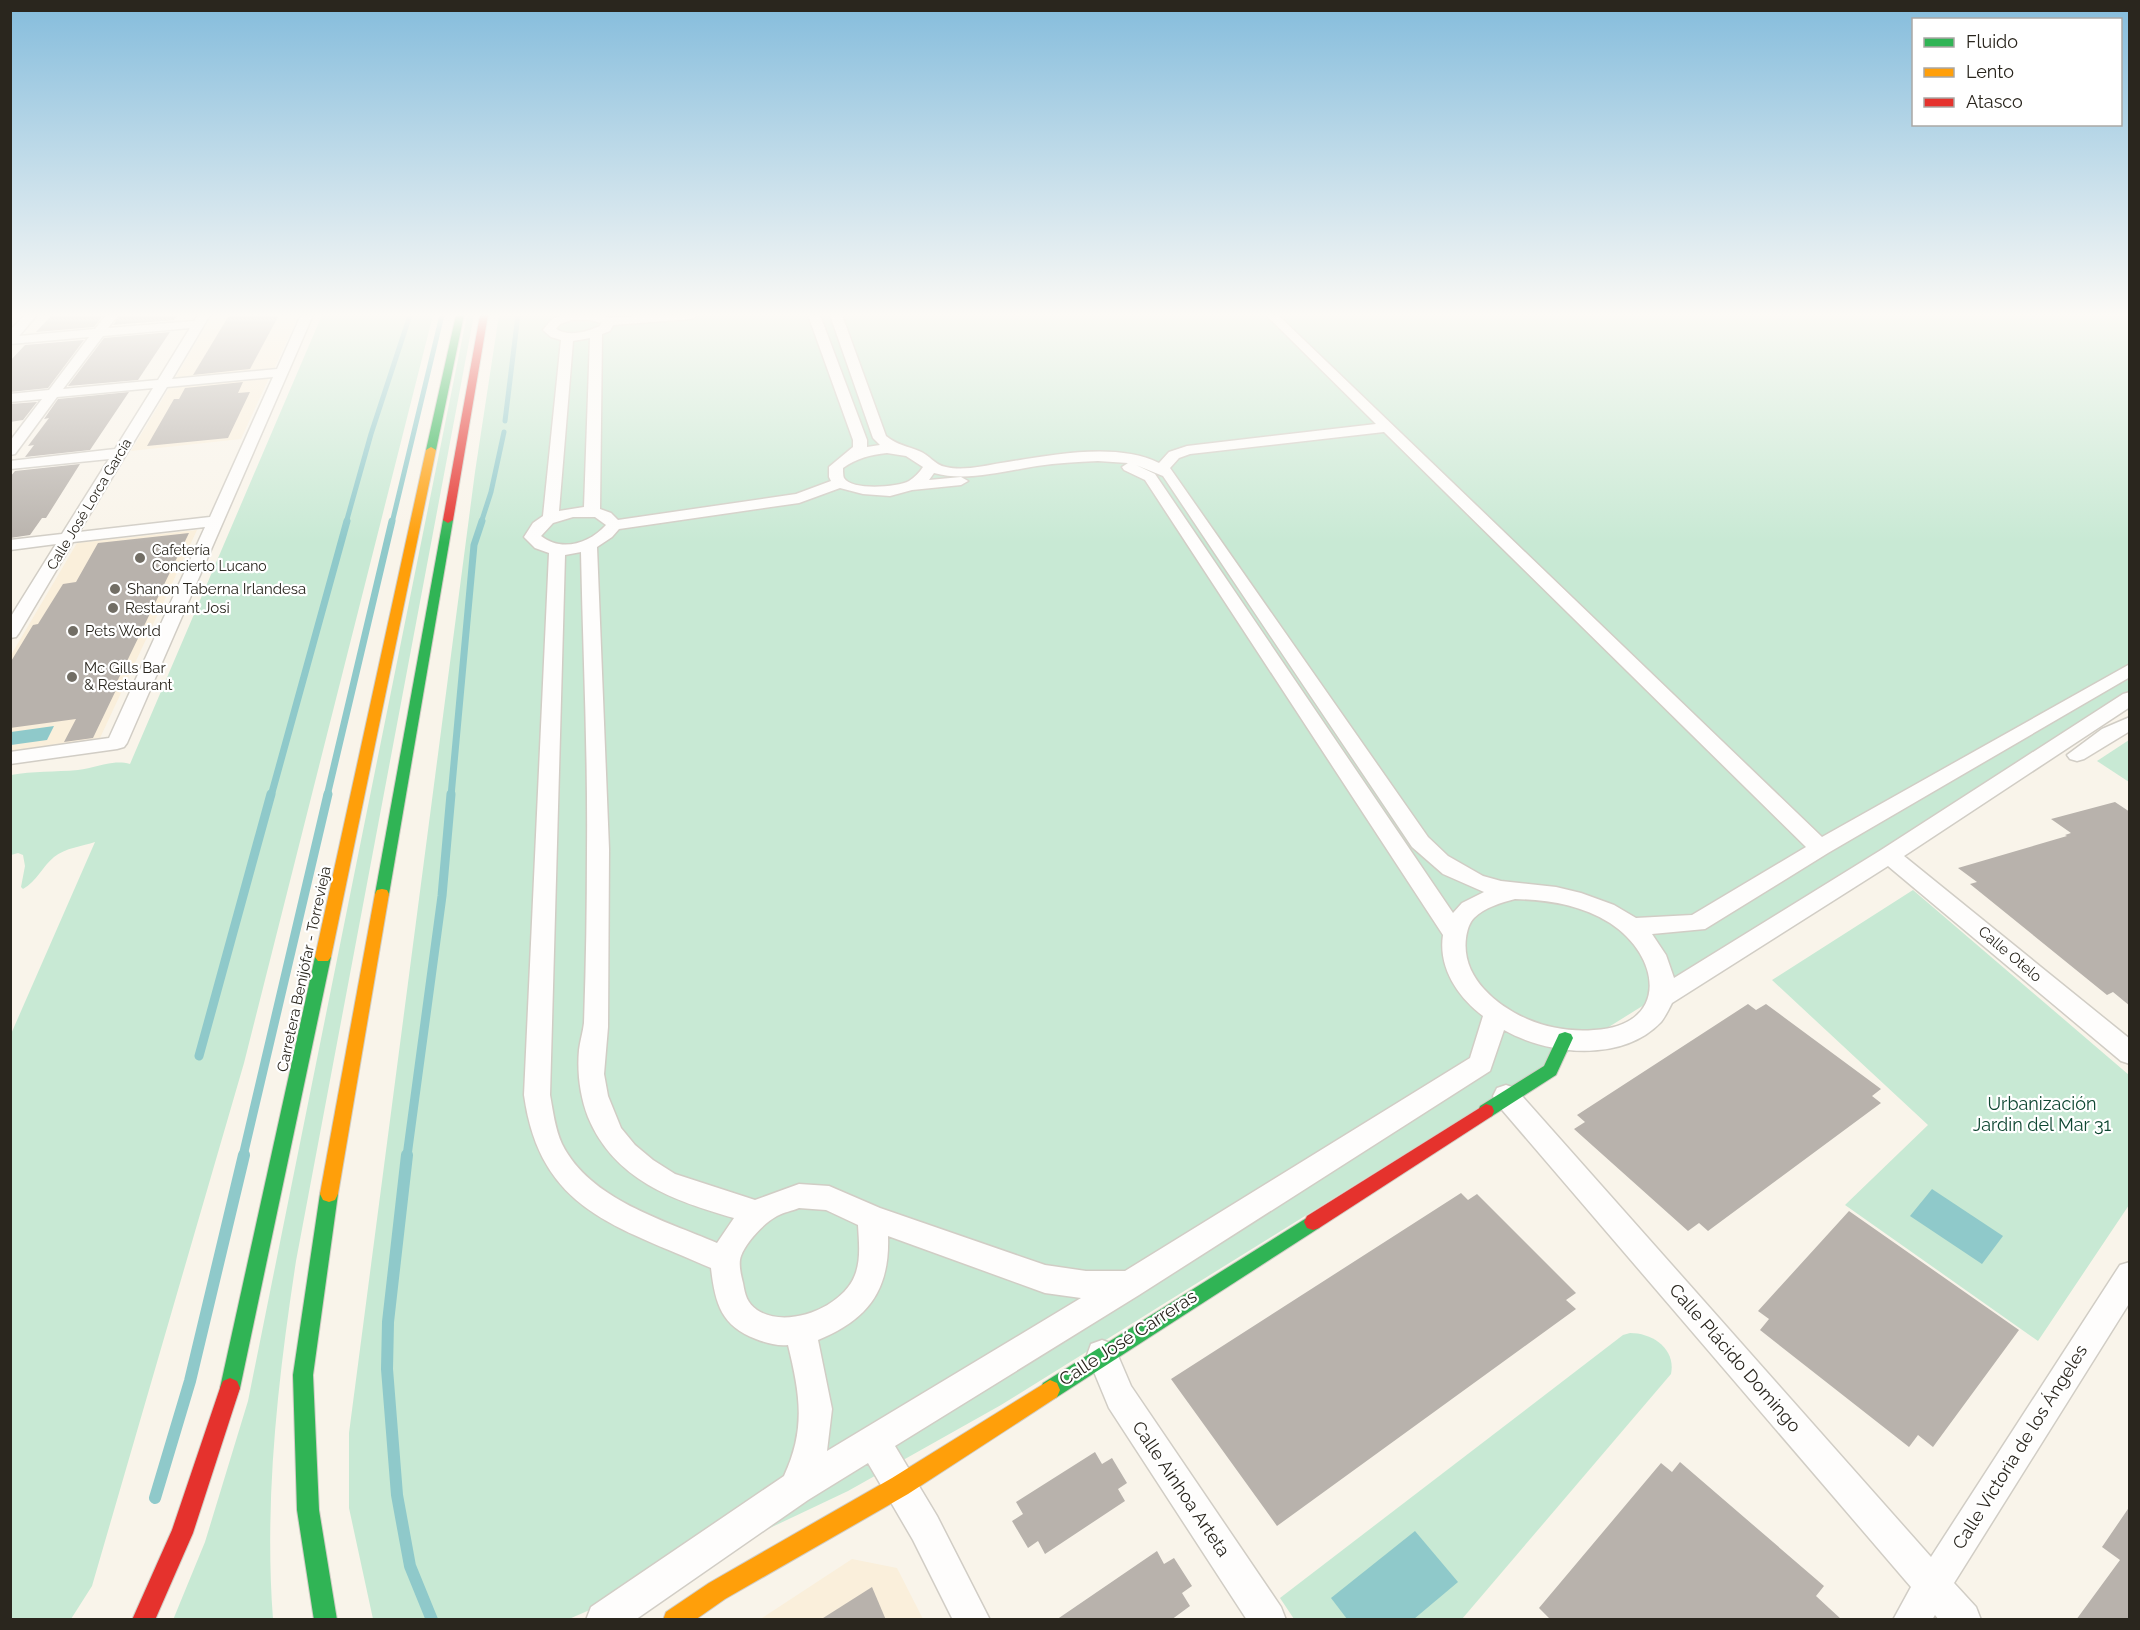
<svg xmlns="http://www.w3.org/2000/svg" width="2140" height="1630" viewBox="0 0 2140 1630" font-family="Raleway,sans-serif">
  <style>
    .built { fill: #faefdb }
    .green { fill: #c8e9d4 }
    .water { fill: #8fc9ca }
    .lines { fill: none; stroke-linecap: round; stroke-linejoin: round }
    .stream-far3 { stroke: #8fc9ca; stroke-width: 5 }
    .stream-far2 { stroke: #8fc9ca; stroke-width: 7 }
    .stream-far1 { stroke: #8fc9ca; stroke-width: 9 }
    .stream { stroke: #8fc9ca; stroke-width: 12 }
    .building { fill: #b8b2ac }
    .street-casing { stroke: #d1cdc5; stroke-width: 3 }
    .fast-casing { stroke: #d1cdc5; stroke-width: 2 }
    .slow-casing { stroke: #d1cdc5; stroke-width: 2 }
    .jam-casing { stroke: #d1cdc5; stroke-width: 2 }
    .street { fill: #fefdfc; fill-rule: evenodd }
    .fast { fill: #30b455; fill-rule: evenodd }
    .slow { fill: #ff9f0a; fill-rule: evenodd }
    .jam { fill: #e5322d; fill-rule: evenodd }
    .poi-dot { fill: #726e65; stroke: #fff; stroke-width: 2 }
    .labels { text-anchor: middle; stroke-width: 4.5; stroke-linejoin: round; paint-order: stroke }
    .far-street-label { font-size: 14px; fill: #2a261e; stroke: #fff }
    .far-poi-label { font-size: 14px; fill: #2a261e; stroke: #fff; text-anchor: start }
    .poi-label { font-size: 15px; fill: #2a261e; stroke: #fff; text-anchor: start }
    .street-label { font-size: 15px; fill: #2a261e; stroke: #fff }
    .near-park-label { font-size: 18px; fill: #0f4732; stroke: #fff }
    .near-street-label { font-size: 18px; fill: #2a261e; stroke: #fff }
  </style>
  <rect width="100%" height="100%" fill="#f9f4ea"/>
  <g class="built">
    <polygon points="212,315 299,315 274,369 175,378"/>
    <polygon points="269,378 241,439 131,451 169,388"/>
    <polygon points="197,530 100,738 11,751 11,655 77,543"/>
    <polygon points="852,1559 897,1568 923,1619 759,1620"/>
  </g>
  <g class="green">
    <path d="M322 315H433L244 1063 92 1586 71 1619H11V1034L95 842C83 846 65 848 54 857 42 867 37 881 23 889L21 887 25 866 23 855 18 853 11 855V775C33 771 55 772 78 770 95 768 113 759 130 764Z"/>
    <path d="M467 315H474L296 1261C278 1379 264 1500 273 1619L173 1620 205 1542 248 1401Z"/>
    <polygon points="499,315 2129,315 2129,709 2121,712 1980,796 1001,1405 848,1491 677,1572 569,1619 373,1619 349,1508 349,1433 475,472"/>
    <polygon points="2129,740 2129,782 2097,761"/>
    <polygon points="1913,890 2129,1075 2129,1205 2038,1341 1845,1205 1928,1125 1772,980"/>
    <path d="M1630 1333C1653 1333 1676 1349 1671 1374L1462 1619H1294L1280 1598 1623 1335Z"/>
  </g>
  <g class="water">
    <polygon points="54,726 47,740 11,745 11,732"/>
    <polygon points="1932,1189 2003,1236 1982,1264 1910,1216"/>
    <polygon points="1415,1531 1458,1582 1414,1619 1347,1619 1331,1598"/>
  </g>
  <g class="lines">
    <g class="stream-far3">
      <polyline points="505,421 518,315"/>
      <polyline points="346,523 371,434 410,315"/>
      <polyline points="392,523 442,315"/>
      <polyline points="481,523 491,492 504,432"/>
    </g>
    <g class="stream-far2">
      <polyline points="271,796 347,521"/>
      <polyline points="327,796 392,521"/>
      <polyline points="451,796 474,545 482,521"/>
    </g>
    <g class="stream-far1">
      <polyline points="199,1056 271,794"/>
      <polyline points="243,1156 328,794"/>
      <polyline points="407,1156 442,896 451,794"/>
    </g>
    <g class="stream">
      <polyline points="407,1155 388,1322 387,1369 397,1495 410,1566 432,1620"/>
      <polyline points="155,1498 190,1381 244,1155"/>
    </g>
  </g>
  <g class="building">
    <polygon points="52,315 103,315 94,327 36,332"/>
    <polygon points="120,315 178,315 174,320 113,325"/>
    <polygon points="253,315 279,315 250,369 193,375 228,317"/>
    <polygon points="170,332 138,380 68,386 104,338"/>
    <polygon points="84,340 48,388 10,392 10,361 25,345"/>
    <polygon points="243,382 238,393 250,392 228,438 147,446 174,399 179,399 185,388"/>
    <polygon points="129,392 90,450 25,457 34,445 28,446 49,418 44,419 58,399"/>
    <polygon points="37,402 23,420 10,422 10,404"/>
    <polygon points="80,464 46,518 42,518 30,535 10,538 10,477 15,471"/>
    <polygon points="189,533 114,688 117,688 93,738 64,742 76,719 10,728 10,663 33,625 38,624 63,584 76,582 98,543"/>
    <polygon points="2115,802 2130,812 2130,1006 2113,992 2107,995 1970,884 1977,882 1958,868 2067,836 2065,835 2071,833 2051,819"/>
    <polygon points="1748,1004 1756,1010 1766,1004 1881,1089 1872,1096 1881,1103 1708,1231 1699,1223 1688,1231 1574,1129 1585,1122 1577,1115"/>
    <polygon points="1461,1193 1468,1200 1477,1194 1576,1293 1566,1300 1576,1309 1277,1526 1171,1379"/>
    <polygon points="1849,1211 2019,1330 1933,1447 1918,1435 1909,1447 1760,1330 1769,1319 1758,1311"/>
    <polygon points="1095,1452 1102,1464 1112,1458 1127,1483 1118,1489 1125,1501 1045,1554 1038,1541 1028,1548 1012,1521 1023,1514 1016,1502"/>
    <polygon points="1680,1462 1824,1586 1816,1596 1842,1620 1551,1620 1539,1608 1661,1463 1672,1472"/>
    <polygon points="2130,1506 2130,1620 2076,1620 2120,1560 2102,1547"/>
    <polygon points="1157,1551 1164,1564 1174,1558 1192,1586 1182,1593 1190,1606 1171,1620 1056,1620"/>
    <polygon points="872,1587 886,1620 820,1620"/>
  </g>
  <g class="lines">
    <defs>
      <g id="street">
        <path d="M25 315H37L19 336 95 329 106 315H118L108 328 194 321 198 315H210L172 379 277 369 301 315H313L127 743 124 747 117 749 10 764V752L109 738 205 527 73 542 19 633 16 637 10 638V618L56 544 10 550V540L62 534 109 459 10 469V461L115 449 153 388 57 397 15 454 10 455V441L42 399 10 402V394L49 390 89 337 10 344V330ZM190 328 158 380 63 389 103 336ZM273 377 210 517 79 532 167 387Z"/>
        <path d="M565 315H603L610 318 653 315H697L691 319 613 325 610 331 602 334 600 509 611 513 618 520 796 494 831 481 829 477V467L853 447V440L808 315H820L867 440V447L880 445 873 438 830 315H842L886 436C897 445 907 446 919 451 930 455 934 465 946 467 963 471 984 466 1001 463 1048 456 1115 441 1159 463L1169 452 1187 446 1376 424 1266 315H1278L1822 837 2130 664V677L1828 853 1705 929 1652 934 1666 955 1674 978 1881 850 2123 694 2130 692V707L1904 856 2130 1039V1064L2121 1061 1888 866 1672 1003C1669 1009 1665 1017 1661 1022 1622 1063 1548 1055 1504 1030L1490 1071 1139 1295 895 1446 937 1516 990 1620H953L913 1540 868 1463 808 1500 635 1620H586L591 1607 784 1476C806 1429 800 1394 788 1345 777 1346 766 1343 756 1339 721 1326 715 1303 711 1268 617 1226 540 1211 524 1095L549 553 535 548 524 537 533 523 543 516 561 340 551 337 543 330 552 319ZM572 320H590L601 323 600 326C586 332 570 337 556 329L560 324ZM590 338 584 507 559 511 573 341ZM1384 432 1806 847 1692 915 1636 918 1614 905 1581 893 1556 887 1501 881 1483 876 1448 856 1428 837 1170 468 1179 458 1190 454ZM887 453 906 456 923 467C919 473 915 477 909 481 898 487 852 491 844 478 843 476 843 470 843 468 857 458 870 455 887 453ZM1098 461 1128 463 1122 467 1124 470 1145 480 1443 935C1438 968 1458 997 1483 1016L1470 1058 1125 1271H1086L1045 1265 880 1208 829 1186 799 1184 755 1200 675 1174 653 1160 635 1145 621 1128 608 1096 604 1074 608 1027 609 849 597 547 612 537 619 529 799 503 840 488 863 494 890 496 912 490 961 485 968 481 961 477 929 480 934 473C966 482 1004 471 1037 466 1057 463 1077 462 1098 461ZM1136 465 1163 476 1412 847 1443 874 1484 892 1462 903 1453 913 1155 474ZM573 517H595L606 525C589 544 561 552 541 536L553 523ZM581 552C583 652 588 752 587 851 587 909 586 966 584 1023 583 1032 580 1041 579 1050 577 1072 580 1096 588 1117 614 1180 674 1201 734 1218L717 1243C664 1220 590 1200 562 1144 555 1129 553 1111 550 1095L565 555ZM1515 899C1549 900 1581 905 1610 923 1662 957 1669 1026 1594 1030 1572 1032 1548 1028 1527 1019 1496 1005 1461 977 1466 938 1467 931 1469 923 1474 918 1485 907 1501 903 1515 899ZM799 1208 826 1210 858 1225C859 1242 861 1260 855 1275 843 1307 787 1330 757 1310 747 1303 745 1295 743 1283 741 1275 738 1264 741 1256 746 1242 764 1223 777 1216 784 1212 792 1211 799 1208ZM888 1236 1045 1293 1081 1298 827 1451 832 1409 818 1340C867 1320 890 1291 888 1236Z"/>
        <polygon points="2130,717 2130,731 2084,759 2077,761 2070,759 2067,755 2102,729"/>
        <polygon points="1506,1085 1515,1088 1931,1557 2120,1265 2130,1262 2130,1302 1954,1583 1976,1607 1981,1620 1939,1620 1935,1615 1932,1620 1893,1620 1911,1587 1497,1104 1493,1096 1497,1088"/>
        <polygon points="1102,1340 1113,1344 1131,1386 1281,1607 1286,1620 1247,1620 1109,1408 1087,1355 1091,1344"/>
      </g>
      <g id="fast">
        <polygon points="456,315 464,315 436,450 431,453 426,450"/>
        <polygon points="448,517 453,520 389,894 387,898 377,898 375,894 443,520"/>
        <polygon points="323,951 328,953 331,957 240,1388 237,1395 230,1398 223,1395 220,1388 315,957 318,953"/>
        <polygon points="1565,1032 1571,1034 1573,1038 1556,1075 1492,1116 1486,1118 1480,1116 1478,1111 1480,1106 1544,1066 1559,1034"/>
        <polygon points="329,1186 335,1188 338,1194 313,1375 319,1510 337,1620 314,1620 297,1510 293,1375 320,1194 323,1188"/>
        <polygon points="1313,1214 1319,1216 1322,1222 1319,1228 1057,1397 1050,1400 1043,1397 1040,1390 1043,1383"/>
      </g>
      <g id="slow">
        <polygon points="431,447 436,450 331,957 328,961 318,961 315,957 426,450"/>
        <polygon points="382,889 387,890 389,894 338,1194 335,1200 329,1202 323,1200 320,1194 375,894 377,890"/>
        <polygon points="1050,1380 1057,1383 1060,1390 1057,1397 908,1494 725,1599 695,1620 663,1620 666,1612 709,1583 892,1478"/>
      </g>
      <g id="jam">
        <polygon points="480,315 488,315 453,520 448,523 443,520"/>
        <polygon points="1486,1104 1492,1106 1494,1111 1492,1116 1319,1228 1313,1230 1307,1228 1304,1222 1307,1216"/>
        <polygon points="230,1378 237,1381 240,1388 193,1533 155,1620 132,1620 172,1530 220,1388 223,1381"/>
      </g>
    </defs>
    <use href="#street" class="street-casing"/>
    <use href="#fast" class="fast-casing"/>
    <use href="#slow" class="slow-casing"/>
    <use href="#jam" class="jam-casing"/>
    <use href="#street" class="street"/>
    <use href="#fast" class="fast"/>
    <use href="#slow" class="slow"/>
    <use href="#jam" class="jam"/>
  </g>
  <linearGradient id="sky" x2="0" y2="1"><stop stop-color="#84bcdc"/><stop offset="0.58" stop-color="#fcfaf6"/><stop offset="1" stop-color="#fcfaf6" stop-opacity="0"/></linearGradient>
  <rect width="2140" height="543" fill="url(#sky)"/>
  <g class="poi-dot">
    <circle cx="140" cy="558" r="6"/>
    <circle cx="115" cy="589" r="6"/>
    <circle cx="113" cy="608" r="6"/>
    <circle cx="73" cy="631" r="6"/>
    <circle cx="72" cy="677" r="6"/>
  </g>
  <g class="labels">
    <g class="far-street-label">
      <text transform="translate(89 504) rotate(-59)" y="5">Calle José Lorca García</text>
    </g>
    <g class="far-poi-label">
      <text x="152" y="555">Cafetería<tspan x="152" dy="16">Concierto Lucano</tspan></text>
    </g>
    <g class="poi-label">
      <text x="127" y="594">Shanon Taberna Irlandesa</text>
      <text x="125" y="613">Restaurant Josi</text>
      <text x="85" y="636">Pets World</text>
      <text x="84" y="673">Mc Gills Bar<tspan x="84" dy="17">&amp; Restaurant</tspan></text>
    </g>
    <g class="street-label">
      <text transform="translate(2010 954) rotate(40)" y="5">Calle Otelo</text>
      <text transform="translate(304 969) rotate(-78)" y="5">Carretera Benijófar - Torrevieja</text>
    </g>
    <g class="near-park-label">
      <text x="2042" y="1110">Urbanización<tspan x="2042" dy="21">Jardin del Mar 31</tspan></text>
    </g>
    <g class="near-street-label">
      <text transform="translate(1128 1338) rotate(-33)" y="6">Calle José Carreras</text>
      <text transform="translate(1735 1358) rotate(49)" y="6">Calle Plácido Domingo</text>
      <text transform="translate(2020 1447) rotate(-58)" y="6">Calle Victoria de los Ángeles</text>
      <text transform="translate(1181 1489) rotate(56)" y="6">Calle Ainhoa Arteta</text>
    </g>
  </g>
  <rect width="2140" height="1630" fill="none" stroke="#2a261e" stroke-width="24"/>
  <rect x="1912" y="18" width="210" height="108" fill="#ffffff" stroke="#aaa8a5" stroke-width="1.5"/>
  <rect x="1924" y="38" width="30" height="9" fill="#30b455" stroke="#aaa8a5" stroke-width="1.5"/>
  <text x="1966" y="48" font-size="18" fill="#2a261e">Fluido</text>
  <rect x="1924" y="68" width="30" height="9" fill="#ff9f0a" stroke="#aaa8a5" stroke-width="1.5"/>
  <text x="1966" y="78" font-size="18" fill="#2a261e">Lento</text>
  <rect x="1924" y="98" width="30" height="9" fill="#e5322d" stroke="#aaa8a5" stroke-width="1.5"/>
  <text x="1966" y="108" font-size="18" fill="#2a261e">Atasco</text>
</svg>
